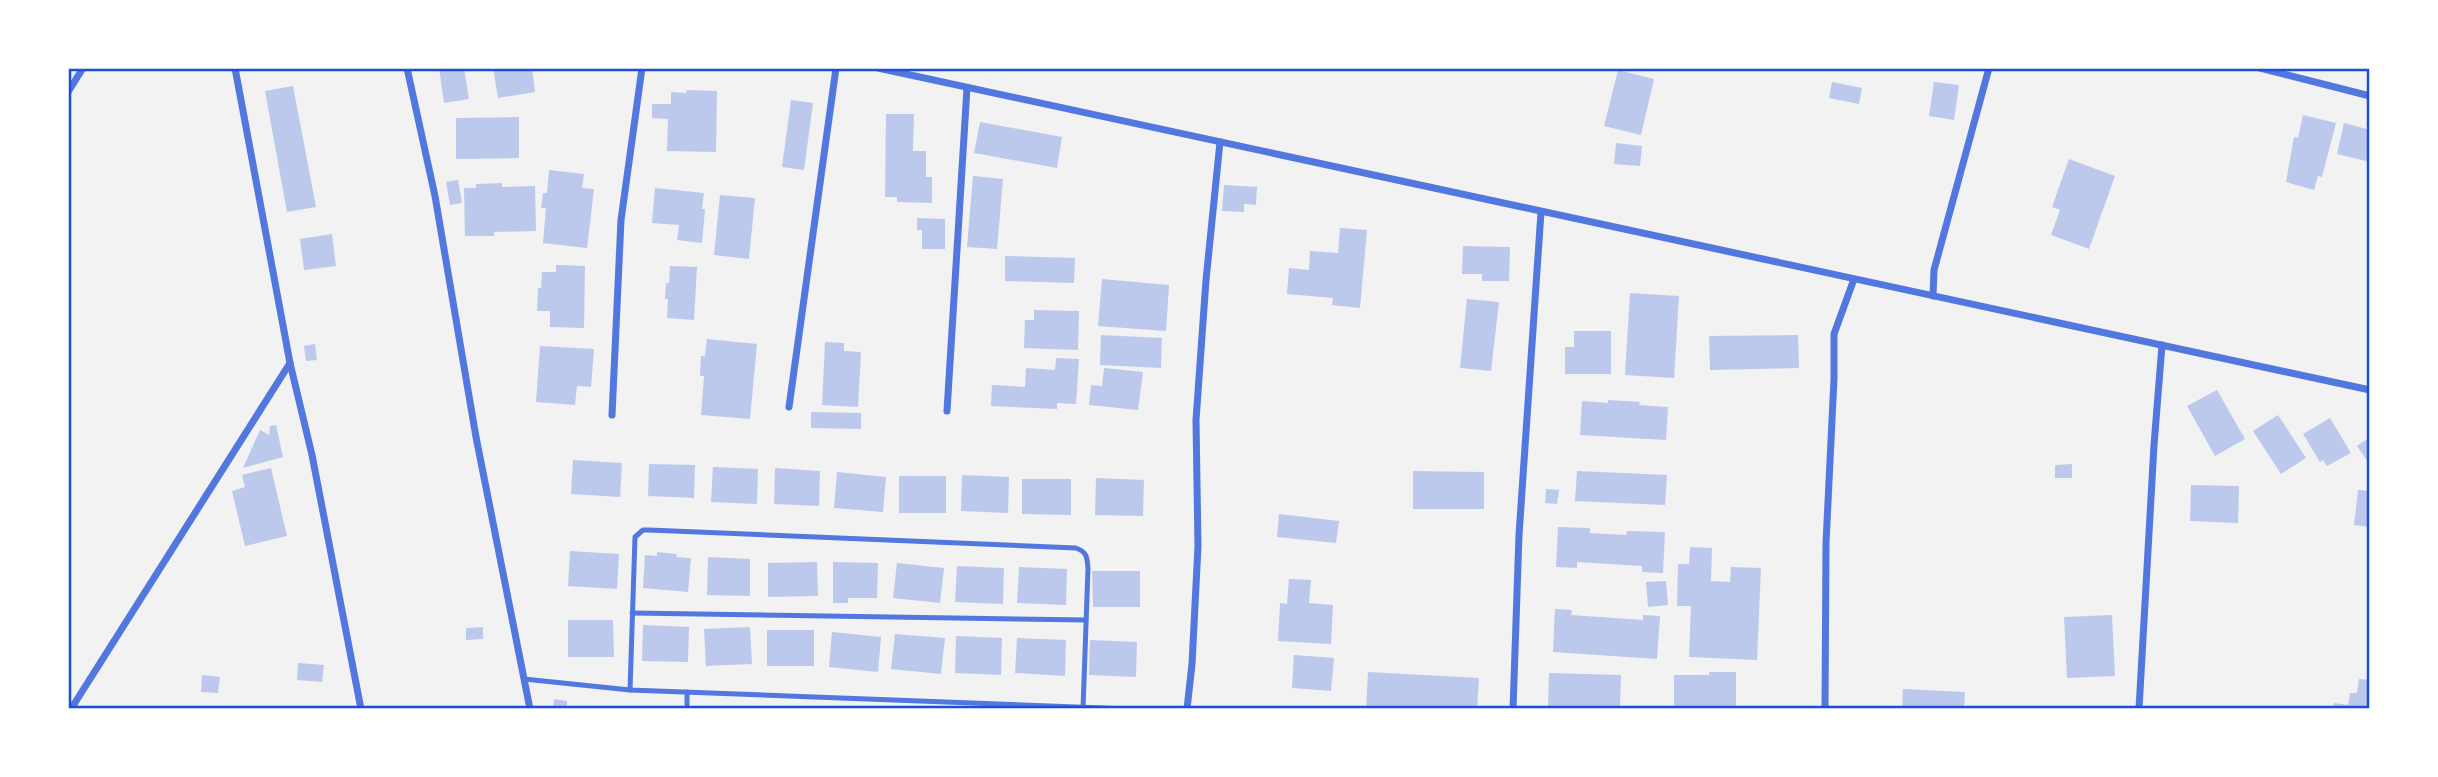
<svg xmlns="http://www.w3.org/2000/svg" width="2438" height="777" viewBox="0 0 2438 777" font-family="Figtree,sans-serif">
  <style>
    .building { fill: #bdc9ec }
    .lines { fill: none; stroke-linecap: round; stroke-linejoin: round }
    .service { stroke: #5277de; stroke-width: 5 }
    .minor { stroke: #5277de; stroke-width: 7 }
    .neatline { fill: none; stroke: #1d4ed8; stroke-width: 2.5 }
  </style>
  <rect width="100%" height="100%" fill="#f2f2f2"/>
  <g class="building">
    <polygon points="439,68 464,68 469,99 444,103"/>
    <polygon points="493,68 532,68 535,92 498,98"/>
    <polygon points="1618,70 1654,79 1641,135 1604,126"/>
    <polygon points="1832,82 1862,88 1859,104 1829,98"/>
    <polygon points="1934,82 1959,85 1954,120 1929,116"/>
    <polygon points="293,86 316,207 287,212 265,91"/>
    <polygon points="687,90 717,91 716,152 667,151 668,119 652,118 652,104 671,104 671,92 686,93"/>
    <polygon points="791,100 813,103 804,170 782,167"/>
    <polygon points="886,114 914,114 913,151 926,151 926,177 932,177 932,203 897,202 897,197 885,197"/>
    <polygon points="2303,115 2336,123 2322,177 2318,176 2314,190 2286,182 2294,137 2298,138"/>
    <polygon points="519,117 519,158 456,159 456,118"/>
    <polygon points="980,122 1062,137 1057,168 974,153"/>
    <polygon points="2344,123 2370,130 2370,162 2337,154"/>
    <polygon points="1616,143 1642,146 1640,166 1614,164"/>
    <polygon points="2069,159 2115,176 2089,249 2051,235 2060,210 2052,207"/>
    <polygon points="549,170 584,174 582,188 594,189 587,248 543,243 546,208 541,208 543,193 547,193"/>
    <polygon points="973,176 1003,179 997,249 967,247"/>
    <polygon points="458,180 462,203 450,205 446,182"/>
    <polygon points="502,183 502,187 535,186 536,231 494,232 494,236 465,236 464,188 476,188 476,184"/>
    <polygon points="1224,185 1257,187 1256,205 1244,204 1244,212 1222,211"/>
    <polygon points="655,188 704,193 702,209 705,209 702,243 677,240 679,225 652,223"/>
    <polygon points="720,195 755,198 749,259 714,255"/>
    <polygon points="917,218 945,219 945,249 922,249 922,230 917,230"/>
    <polygon points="1340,228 1367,230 1360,308 1332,305 1333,298 1287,294 1289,268 1309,270 1310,251 1338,253"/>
    <polygon points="332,234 336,266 304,270 300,239"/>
    <polygon points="1463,246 1510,247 1509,281 1482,281 1482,274 1462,274"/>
    <polygon points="1005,256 1075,258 1074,283 1005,281"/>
    <polygon points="556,265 585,266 584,328 550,327 550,311 537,311 538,288 541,288 542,272 556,272"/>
    <polygon points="670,266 697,267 694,320 667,318 668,299 665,299 666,283 669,283"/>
    <polygon points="1102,279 1169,285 1166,331 1098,326"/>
    <polygon points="1630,293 1679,296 1674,378 1625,375"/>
    <polygon points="1467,299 1499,302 1491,371 1460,368"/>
    <polygon points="1034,310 1079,311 1078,350 1024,348 1025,320 1034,320"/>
    <polygon points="1574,331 1611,331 1611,374 1565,374 1565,347 1574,347"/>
    <polygon points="1101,335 1162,338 1161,368 1100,365"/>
    <polygon points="1798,335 1799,368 1710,370 1709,336"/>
    <polygon points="707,339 757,344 750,419 701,415 704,376 700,376 701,356 705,356"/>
    <polygon points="825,342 844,343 844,351 861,352 858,407 822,405"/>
    <polygon points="315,344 317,360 306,361 304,346"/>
    <polygon points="540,346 594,349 591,387 577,386 575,405 536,402"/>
    <polygon points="1056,358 1079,359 1076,404 1057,403 1057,409 991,406 992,385 1025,387 1026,368 1055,370"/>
    <polygon points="1104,368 1143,372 1138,410 1089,405 1091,385 1102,386"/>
    <polygon points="2217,390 2245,439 2215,456 2187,406"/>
    <polygon points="1608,400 1640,402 1639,405 1668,407 1666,440 1580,435 1582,401 1608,403"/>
    <polygon points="811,412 861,413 861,429 811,428"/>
    <polygon points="2278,415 2306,458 2281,474 2253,431"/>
    <polygon points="2330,418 2351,453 2327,466 2323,460 2320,462 2303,434"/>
    <polygon points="276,425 283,457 243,468 260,430 269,435 270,426"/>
    <polygon points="2370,437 2370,465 2357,446"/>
    <polygon points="573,460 622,463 620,497 571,494"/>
    <polygon points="649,464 695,465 694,498 648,496"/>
    <polygon points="2072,464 2072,478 2055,478 2055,465"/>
    <polygon points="713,467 758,469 757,504 711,502"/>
    <polygon points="271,468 287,536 245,546 232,491 245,487 242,475"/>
    <polygon points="775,468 820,471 819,506 774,504"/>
    <polygon points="1413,471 1484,472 1484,509 1413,509"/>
    <polygon points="1577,471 1667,475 1665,505 1575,501"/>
    <polygon points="837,472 886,477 883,512 834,508"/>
    <polygon points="962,475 1009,477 1008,513 961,511"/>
    <rect x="899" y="476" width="47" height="37"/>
    <polygon points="1096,478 1144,480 1143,516 1095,515"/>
    <polygon points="1022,479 1071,479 1071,515 1022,514"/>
    <polygon points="2191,485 2239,486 2238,523 2190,521"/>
    <polygon points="1546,489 1559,490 1557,504 1545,503"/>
    <polygon points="2358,490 2370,491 2370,527 2354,525"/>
    <polygon points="1279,514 1339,521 1336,543 1277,537"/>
    <polygon points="1558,527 1590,528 1590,533 1626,535 1627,531 1665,532 1663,573 1642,572 1642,566 1577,562 1577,568 1556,567"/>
    <polygon points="1690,547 1712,548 1711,581 1730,582 1731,567 1761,568 1757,660 1689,657 1691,606 1677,606 1678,564 1689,564"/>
    <polygon points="570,551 619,554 617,589 568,586"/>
    <polygon points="657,552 677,554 676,557 691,558 688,592 643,588 645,555 657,556"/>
    <polygon points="708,557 750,559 750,596 707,595"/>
    <polygon points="817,562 818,596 768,597 768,563"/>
    <polygon points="833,562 878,563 877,598 848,598 848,603 833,603"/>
    <polygon points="897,563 944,568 940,603 893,598"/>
    <polygon points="957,566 1004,568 1003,604 955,602"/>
    <polygon points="1019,567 1067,569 1066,605 1017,603"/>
    <polygon points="1092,571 1140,571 1140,607 1093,607"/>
    <polygon points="1289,579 1311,580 1309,603 1333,605 1331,644 1278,641 1280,603 1287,604"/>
    <polygon points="1666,581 1668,605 1648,607 1646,582"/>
    <polygon points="1555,609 1572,610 1571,615 1643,620 1643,615 1660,616 1657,659 1553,652"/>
    <polygon points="2112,615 2115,676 2067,678 2064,617"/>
    <polygon points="568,620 613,620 614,657 568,657"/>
    <polygon points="643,625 689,627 688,662 642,661"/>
    <polygon points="483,627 483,639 466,640 466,628"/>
    <polygon points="750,627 752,664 706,666 704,629"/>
    <rect x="767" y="630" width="47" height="36"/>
    <polygon points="832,632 881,637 878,672 829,667"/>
    <polygon points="895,634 945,638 941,674 891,669"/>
    <polygon points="956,636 1002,638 1001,675 955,673"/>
    <polygon points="1017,638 1066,640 1065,676 1015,673"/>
    <polygon points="1090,640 1137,642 1136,677 1089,675"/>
    <polygon points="1294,655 1334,658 1331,691 1292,688"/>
    <polygon points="298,663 324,665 322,682 297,680"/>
    <polygon points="1368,672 1479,678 1477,709 1366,709"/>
    <polygon points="1709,672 1736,672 1736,706 1687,709 1687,706 1674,706 1674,675 1709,675"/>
    <polygon points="1549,673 1621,675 1620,709 1548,709"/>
    <polygon points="202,675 220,677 218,693 201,692"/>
    <polygon points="2359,679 2370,680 2370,709 2333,709 2334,703 2348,705 2350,693 2357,693"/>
    <polygon points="1903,689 1965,692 1964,709 1902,708"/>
    <polygon points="554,699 567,701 567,709 553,709"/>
  </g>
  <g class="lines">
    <g class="service">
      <polyline points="632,613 1086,620"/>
      <polyline points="524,679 630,690 1130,709"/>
      <path d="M630 690 635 537 643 530H649L1076 548C1087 552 1087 557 1088 568L1083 709"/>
      <polyline points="687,709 687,692"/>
    </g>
    <g class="minor">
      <polyline points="235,68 290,363 312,455 361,709"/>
      <polyline points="407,68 435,196 476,437 530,709"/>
      <polyline points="878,68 2370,390"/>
      <polyline points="2260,68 2370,96"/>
      <polyline points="68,92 83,68"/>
      <polyline points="1933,296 1934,270 1989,68"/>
      <polyline points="789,407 836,68"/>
      <polyline points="947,411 967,88"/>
      <polyline points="612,415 621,220 642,68"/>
      <polyline points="71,709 290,363"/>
      <polyline points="1187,709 1192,664 1198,546 1196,420 1206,280 1220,142"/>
      <polyline points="1513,709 1519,535 1541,212"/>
      <polyline points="1825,709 1826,543 1834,379 1834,334 1854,279"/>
      <polyline points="2139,709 2154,445 2162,345"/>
    </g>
  </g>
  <rect width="2438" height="777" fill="none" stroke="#ffffff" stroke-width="140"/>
  <rect x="70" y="70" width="2298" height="637" class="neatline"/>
</svg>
